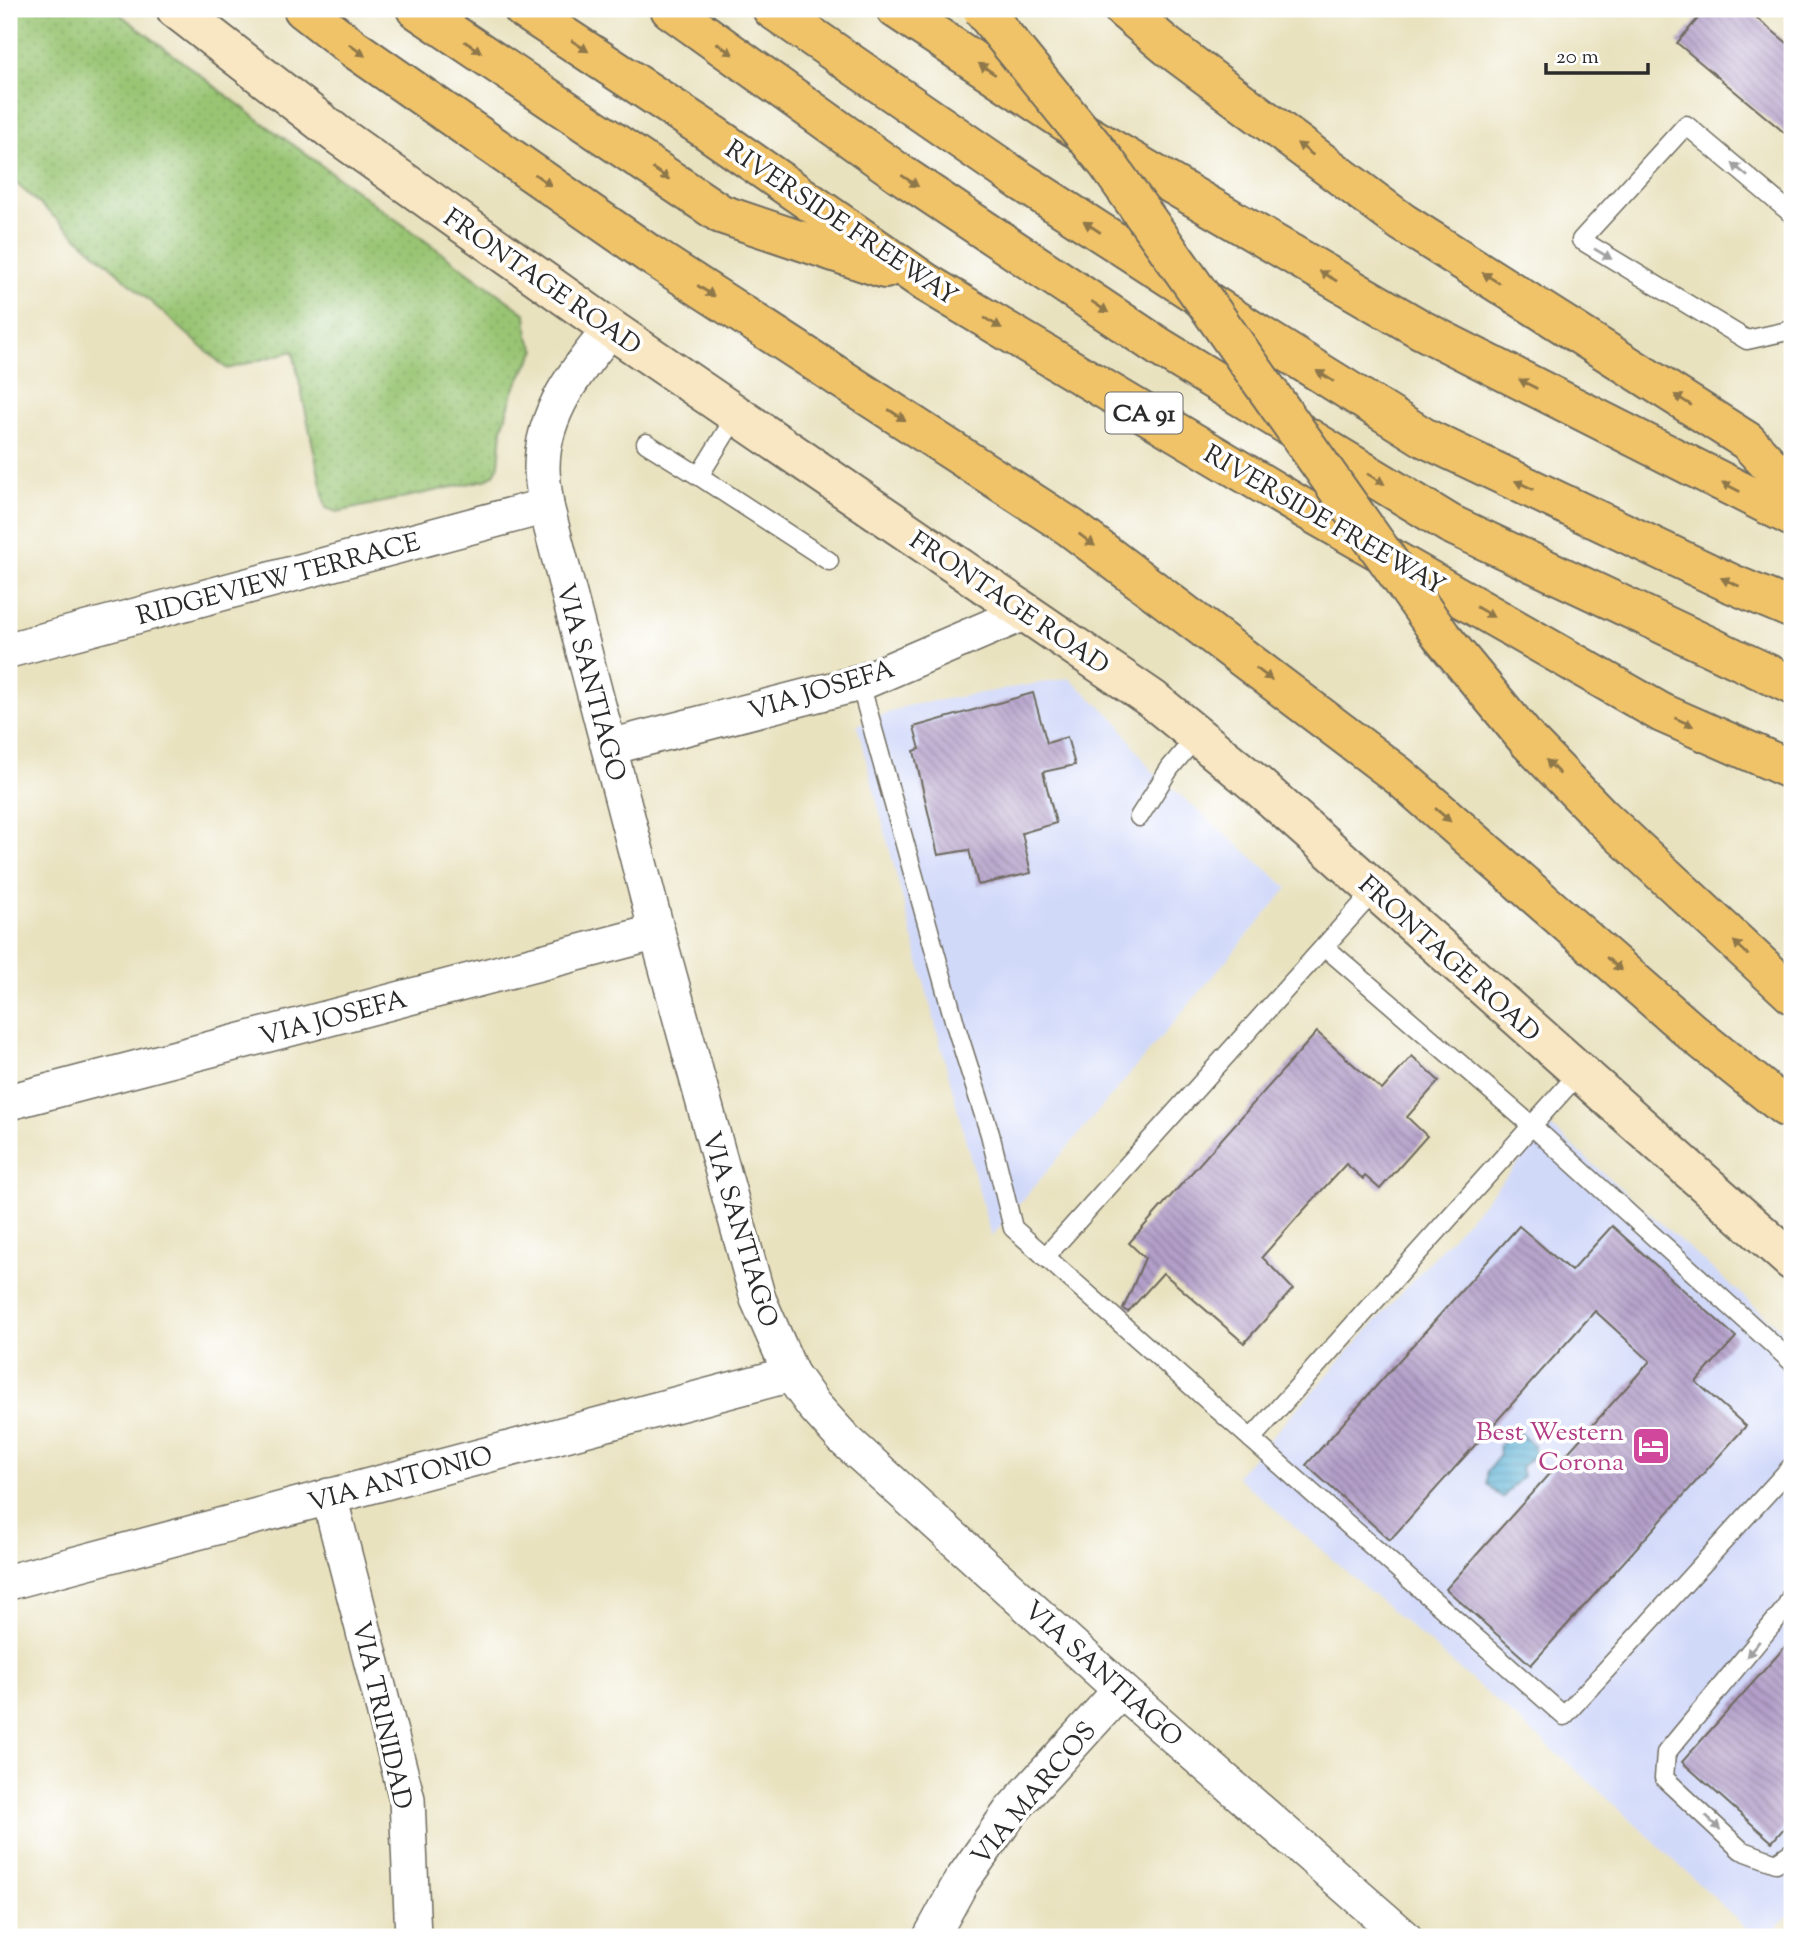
<svg xmlns="http://www.w3.org/2000/svg" width="1801" height="1946" viewBox="0 0 1801 1946" font-family="'Sorts Mill Goudy',serif">
  <style>
    .built { fill: #d1d9f9 }
    .grass { fill: url(#grass-dots); stroke: #62784f; stroke-width: 2 }
    .water { fill: url(#water-rules); stroke: #416d80; stroke-width: 2 }
    .building { fill: url(#building-back-hatch) }
    .lines { fill: none; stroke-linecap: round; stroke-linejoin: round }
    .service-casing { stroke: #6e6b5f; stroke-width: 21 }
    .minor-casing { stroke: #6e6b5f; stroke-width: 38 }
    .secondary-casing { stroke: #6e6b5f; stroke-width: 42 }
    .motorway-casing { stroke: #6e6b5f; stroke-width: 42 }
    .service { stroke: #fff; stroke-width: 18 }
    .minor { stroke: #fff; stroke-width: 35 }
    .secondary { stroke: #f9e7c3; stroke-width: 38 }
    .motorway { stroke: #f1c369; stroke-width: 38 }
    .motorway-bridge-casing { stroke: #6e6b5f; stroke-width: 42; stroke-linecap: butt }
    .motorway-bridge { stroke: #f1c369; stroke-width: 38 }
    .oneway { fill: #8e774a }
    .oneway2 { fill: #a0a0a0 }
    .labels { text-anchor: middle; stroke-width: 7; stroke-linejoin: round; paint-order: stroke }
    .shield { fill: #fff; stroke: #6b6b6b; stroke-width: 2 }
    .shield-label { font-size: 24px; font-weight: bold; fill: #2b2b2b }
    .street-label { font-size: 26px; fill: #2b2b2b; stroke: #fff }
    .hotel-label { font-size: 26px; fill: #b23c85; stroke: #fff; text-anchor: end }
  </style>
  <defs>
    <pattern id="grass-dots" width="8" height="8" patternUnits="userSpaceOnUse" patternTransform="scale(1.75)"><rect width="8" height="8" fill="#99c573"/><path d="M2 2h.1M6 6h.1" fill="none" stroke="#84a964" stroke-width="1.8" stroke-linecap="round"/></pattern>
    <pattern id="water-rules" width="6" height="5" patternUnits="userSpaceOnUse" patternTransform="scale(1.75)"><rect width="6" height="5" fill="#57afd4"/><path d="M0 2.5h6" fill="none" stroke="#488fac"/></pattern>
    <pattern id="building-back-hatch" width="6" height="6" patternUnits="userSpaceOnUse" patternTransform="scale(1.75)"><rect width="6" height="6" fill="#b39fc9"/><path d="M-1 5l2 2M0 0l6 6M5-1l2 2" fill="none" stroke="#9282a3"/></pattern>
  </defs>
  <rect width="100%" height="100%" fill="#fff"/>
  <filter id="ink" filterUnits="userSpaceOnUse"><feTurbulence type="fractalNoise" baseFrequency=".0143" numOctaves="2"/><feDisplacementMap in="SourceGraphic" scale="14" xChannelSelector="R" yChannelSelector="G"/><feConvolveMatrix kernelMatrix="1 2 1 2 8 2 1 2 1" color-interpolation-filters="sRGB"/></filter>
  <filter id="wash" filterUnits="userSpaceOnUse"><feTurbulence type="fractalNoise" baseFrequency=".00686" numOctaves="4" result="noise"/><feDisplacementMap in="SourceGraphic" scale="28" xChannelSelector="R" yChannelSelector="G"/><feGaussianBlur stdDeviation="1.57" result="paint"/><feColorMatrix in="noise" values="0 0 0 0 0 0 0 0 0 0 0 0 0 0 0 0 0 1.4 0 .05"/><feComposite in="paint" operator="in"/></filter>
  <g filter="url(#wash)">
    <rect width="100%" height="100%" fill="#e9e2bf"/>
    <g class="built">
      <polygon points="1069,678 1116,720 1150,769 1288,888 991,1237 857,725 906,706"/>
      <polygon points="1551,1127 1792,1339 1792,1911 1769,1937 1756,1937 1592,1784 1236,1476"/>
    </g>
    <polygon class="grass" points="9,9 113,9 263,123 526,314 528,336 536,350 514,389 502,429 499,465 494,474 485,480 337,512 326,508 293,351 227,369 9,177"/>
    <polygon class="water" points="1515,1432 1518,1432 1534,1445 1534,1456 1521,1467 1523,1476 1502,1498 1487,1484 1487,1471 1500,1455 1499,1446"/>
    <g id="blocks">
      <g class="building">
        <polygon points="1706,9 1746,9 1792,47 1792,139 1677,43"/>
        <polygon points="1033,693 1047,743 1067,737 1075,765 1043,772 1056,823 1022,833 1031,873 978,885 969,850 938,855 914,751 920,749 914,727"/>
        <polygon points="1317,1032 1382,1090 1412,1056 1439,1081 1407,1117 1427,1136 1380,1189 1365,1176 1363,1179 1346,1164 1301,1213 1262,1257 1293,1289 1244,1343 1163,1273 1128,1312 1123,1309 1145,1258 1129,1243"/>
        <polygon points="1519,1226 1571,1271 1612,1226 1736,1337 1696,1382 1746,1426 1531,1665 1446,1589 1650,1361 1595,1311 1390,1540 1306,1465"/>
        <polygon points="1792,1639 1792,1819 1772,1842 1682,1762"/>
      </g>
    </g>
  </g>
  <g filter="url(#ink)">
    <use href="#blocks" fill-opacity="0" stroke="#6e6b5f" stroke-width="2"/>
    <g class="lines">
      <defs>
        <g id="service">
          <polyline points="1792,214 1686,125 1581,240 1747,340 1792,330"/>
          <polyline points="736,416 699,476 829,561"/>
          <polyline points="646,443 699,476"/>
          <polyline points="860,683 956,1027 990,1134 1013,1228 1564,1716 1792,1466"/>
          <polyline points="1139,817 1170,768 1197,736"/>
          <polyline points="1325,947 1531,1125 1792,1362"/>
          <polyline points="1045,1257 1374,891"/>
          <polyline points="1251,1439 1579,1073"/>
          <polyline points="1792,1594 1785,1609 1666,1753 1664,1778 1741,1850 1776,1863 1792,1852"/>
        </g>
        <g id="minor">
          <path d="M611 329C577 369 542 413 542 468 542 481 545 494 546 506L657 932 758 1299 791 1374 814 1406 844 1439 1121 1690 1404 1937"/>
          <polyline points="9,650 546,506"/>
          <polyline points="610,747 860,683 1026,612"/>
          <polyline points="9,1102 657,932"/>
          <polyline points="329,1496 407,1799 413,1937"/>
          <polyline points="9,1582 791,1374"/>
          <polyline points="931,1937 961,1882 1011,1811 1121,1690"/>
        </g>
        <polyline id="secondary" points="176,9 338,135 611,329 1152,699 1256,784 1792,1261"/>
        <g id="motorway">
          <polyline points="303,9 353,48 649,254 1070,527 1399,776 1693,1033 1785,1107"/>
          <polyline points="416,9 721,214 885,269"/>
          <polyline points="523,9 705,129 925,282 1298,505 1662,713 1792,770"/>
          <polyline points="670,9 899,173 1161,348 1450,524 1792,685"/>
          <polyline points="772,9 1021,181 1250,329 1425,438 1730,583 1792,609"/>
          <polyline points="896,9 1072,126 1422,330 1792,517"/>
          <polyline points="1123,9 1167,46 1402,222 1747,441 1792,489"/>
          <polyline points="1601,816 1792,994"/>
        </g>
      </defs>
      <use href="#service" class="service-casing"/>
      <use href="#minor" class="minor-casing"/>
      <use href="#secondary" class="secondary-casing"/>
      <use href="#motorway" class="motorway-casing"/>
      <use href="#service" class="service"/>
      <use href="#minor" class="minor"/>
      <use href="#secondary" class="secondary"/>
      <use href="#motorway" class="motorway"/>
      <defs>
        <polyline id="motorway-bridge" points="982,9 1107,163 1442,637 1529,742 1601,816"/>
      </defs>
      <use href="#motorway-bridge" class="motorway-bridge-casing"/>
      <use href="#motorway-bridge" class="motorway-bridge"/>
    </g>
    <defs><path id="oneway-solid" d="M-6-.8H1V-3.2L6.5 0L1 3.2V.8H-6Z" transform="scale(1.75)"/></defs>
    <g class="oneway">
      <use href="#oneway-solid" transform="translate(580 46) rotate(33)"/>
      <use href="#oneway-solid" transform="translate(473 47) rotate(34)"/>
      <use href="#oneway-solid" transform="translate(725 49) rotate(35)"/>
      <use href="#oneway-solid" transform="translate(357 50) rotate(36)"/>
      <use href="#oneway-solid" transform="translate(987 69) rotate(-146)"/>
      <use href="#oneway-solid" transform="translate(1305 149) rotate(-143)"/>
      <use href="#oneway-solid" transform="translate(661 174) rotate(34)"/>
      <use href="#oneway-solid" transform="translate(543 180) rotate(35)"/>
      <use href="#oneway-solid" transform="translate(910 181) rotate(34)"/>
      <use href="#oneway-solid" transform="translate(1092 227) rotate(-147)"/>
      <use href="#oneway-solid" transform="translate(1328 276) rotate(-150)"/>
      <use href="#oneway-solid" transform="translate(1491 278) rotate(-148)"/>
      <use href="#oneway-solid" transform="translate(706 291) rotate(33)"/>
      <use href="#oneway-solid" transform="translate(1100 307) rotate(34)"/>
      <use href="#oneway-solid" transform="translate(993 323) rotate(31)"/>
      <use href="#oneway-solid" transform="translate(1325 376) rotate(-148)"/>
      <use href="#oneway-solid" transform="translate(1528 384) rotate(-153)"/>
      <use href="#oneway-solid" transform="translate(1683 400) rotate(-148)"/>
      <use href="#oneway-solid" transform="translate(897 415) rotate(33)"/>
      <use href="#oneway-solid" transform="translate(1376 479) rotate(31)"/>
      <use href="#oneway-solid" transform="translate(1524 485) rotate(-155)"/>
      <use href="#oneway-solid" transform="translate(1731 487) rotate(-153)"/>
      <use href="#oneway-solid" transform="translate(1087 540) rotate(37)"/>
      <use href="#oneway-solid" transform="translate(1730 582) rotate(-156)"/>
      <use href="#oneway-solid" transform="translate(1485 612) rotate(30)"/>
      <use href="#oneway-solid" transform="translate(1264 674) rotate(37)"/>
      <use href="#oneway-solid" transform="translate(1684 722) rotate(24)"/>
      <use href="#oneway-solid" transform="translate(1553 767) rotate(-134)"/>
      <use href="#oneway-solid" transform="translate(1443 815) rotate(41)"/>
      <use href="#oneway-solid" transform="translate(1741 948) rotate(-137)"/>
      <use href="#oneway-solid" transform="translate(1614 964) rotate(41)"/>
    </g>
    <g class="oneway2">
      <use href="#oneway-solid" transform="translate(1740 170) rotate(-140)"/>
      <use href="#oneway-solid" transform="translate(1603 254) rotate(31)"/>
      <use href="#oneway-solid" transform="translate(1753 1649) rotate(130)"/>
      <use href="#oneway-solid" transform="translate(1713 1823) rotate(43)"/>
    </g>
  </g>
  <defs>
    <symbol id="hotel-square" viewBox="-11 -11 22 22"><rect x="-9" y="-9" width="18" height="18" rx="4" fill="#d1479c" stroke="#fff"/><path d="M-6-4.5h1.5V1H6V5H4.5V3h-9V5H-6ZM-4 0a1.8 1.8 0 1 1 3.6 0ZM.5 0V-2.5h3Q6-2.5 6 0Z" fill="#fff"/></symbol>
  </defs>
  <g fill-rule="evenodd">
    <use href="#hotel-square" x="1629" y="1424" width="44" height="44"/>
  </g>
  <g class="labels">
    <rect class="shield" x="1105.5" y="392.5" width="77" height="41" rx="5"/>
    <g class="shield-label">
      <text x="1144" y="421">CA 91</text>
    </g>
    <g class="street-label">
      <text transform="translate(842 222) rotate(34)" y="9">RIVERSIDE FREEWAY</text>
      <text transform="translate(543 281) rotate(35)" y="9">FRONTAGE ROAD</text>
      <text transform="translate(1325 519) rotate(30)" y="9">RIVERSIDE FREEWAY</text>
      <text transform="translate(278 578) rotate(-15)" y="9">RIDGEVIEW TERRACE</text>
      <text transform="translate(1010 602) rotate(34)" y="9">FRONTAGE ROAD</text>
      <text transform="translate(592 682) rotate(75)" y="9">VIA SANTIAGO</text>
      <text transform="translate(821 689) rotate(-17)" y="9">VIA JOSEFA</text>
      <text transform="translate(1450 958) rotate(42)" y="9">FRONTAGE ROAD</text>
      <text transform="translate(333 1017) rotate(-15)" y="9">VIA JOSEFA</text>
      <text transform="translate(741 1229) rotate(73)" y="9">VIA SANTIAGO</text>
      <text transform="translate(400 1478) rotate(-15)" y="9">VIA ANTONIO</text>
      <text transform="translate(1104 1673) rotate(42)" y="9">VIA SANTIAGO</text>
      <text transform="translate(383 1715) rotate(77)" y="9">VIA TRINIDAD</text>
      <text transform="translate(1033 1793) rotate(-50)" y="9">VIA MARCOS</text>
    </g>
    <g class="hotel-label">
      <text x="1624" y="1440">Best Western<tspan x="1624" dy="30">Corona</tspan></text>
    </g>
  </g>
  <rect width="1801" height="1946" fill="none" stroke="#fff" stroke-width="35"/>
  <path d="M1546 63v10h102v-10" fill="none" stroke="#2b2b2b" stroke-width="3.5"/>
  <text x="1556" y="63" font-size="21" fill="#2b2b2b" stroke="#ffffff" stroke-width="5" paint-order="stroke">20 m</text>
</svg>
